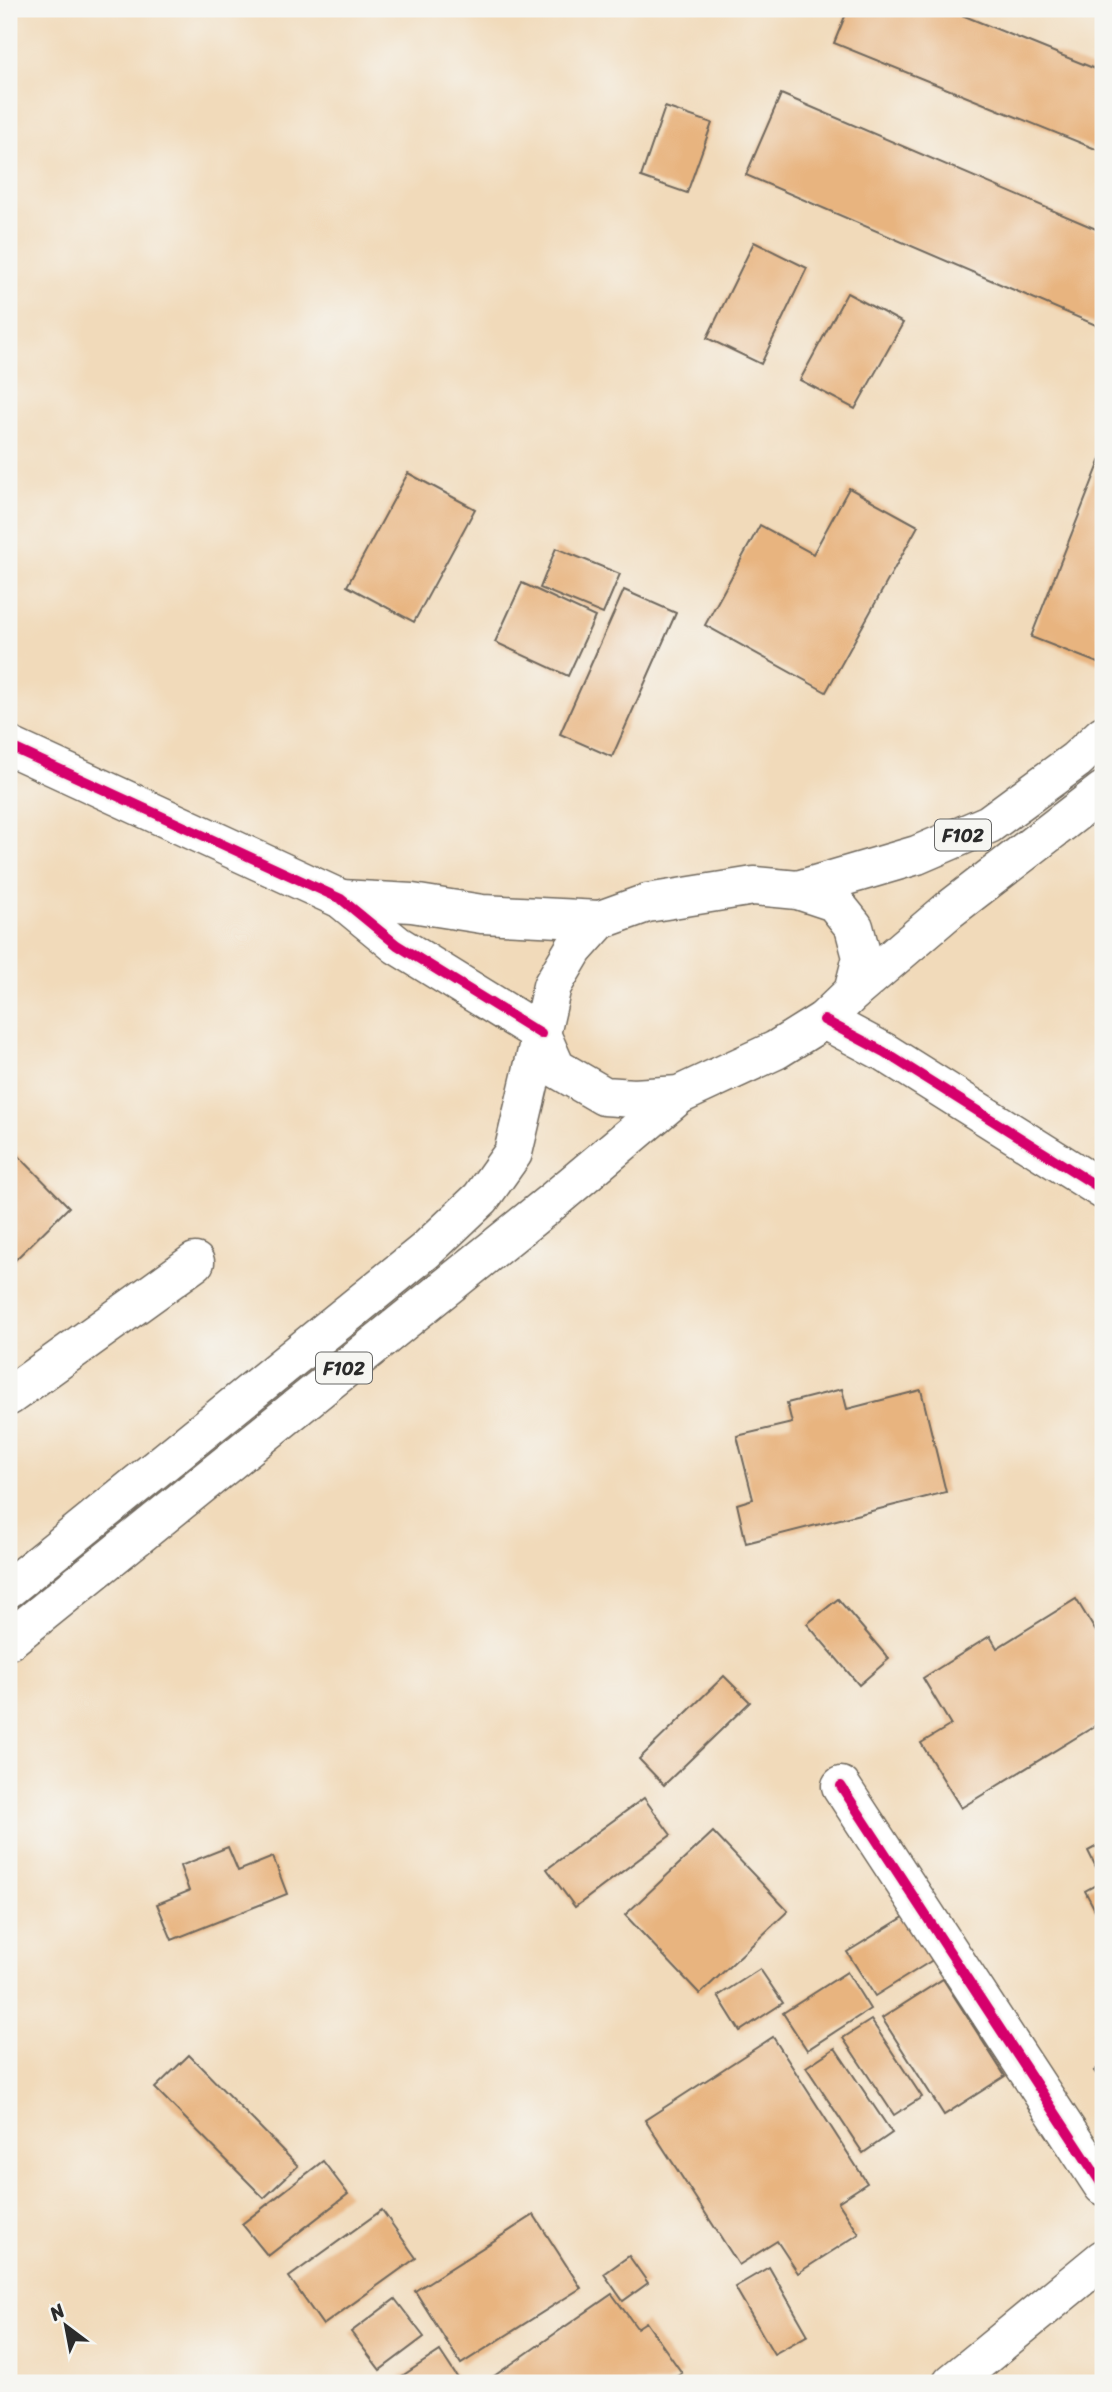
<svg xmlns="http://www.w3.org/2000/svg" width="1112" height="2392" viewBox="0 0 1112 2392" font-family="Sriracha,sans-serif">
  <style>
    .building { fill: #e8b47f }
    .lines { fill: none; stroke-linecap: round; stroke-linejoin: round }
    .minor-casing { stroke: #70685d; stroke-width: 41 }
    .major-casing { stroke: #70685d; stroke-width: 41 }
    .minor { stroke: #fff; stroke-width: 38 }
    .major { stroke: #fff; stroke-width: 38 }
    .cycleway-casing { stroke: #f6f6f2; stroke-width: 15 }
    .cycleway { stroke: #d6006c; stroke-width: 10 }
    .labels { text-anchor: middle; stroke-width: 6; stroke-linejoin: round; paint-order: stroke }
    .shield { fill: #f6f6f2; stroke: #686867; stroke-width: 2 }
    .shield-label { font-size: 19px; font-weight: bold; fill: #2b2b2b }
  </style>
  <rect width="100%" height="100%" fill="#f6f6f2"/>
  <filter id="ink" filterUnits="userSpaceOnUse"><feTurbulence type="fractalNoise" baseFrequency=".0143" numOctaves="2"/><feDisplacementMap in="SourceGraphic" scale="14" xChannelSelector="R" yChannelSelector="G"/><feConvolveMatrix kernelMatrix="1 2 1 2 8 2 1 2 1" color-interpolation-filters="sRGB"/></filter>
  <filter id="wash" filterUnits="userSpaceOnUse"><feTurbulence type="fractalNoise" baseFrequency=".00686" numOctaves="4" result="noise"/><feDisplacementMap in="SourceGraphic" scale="28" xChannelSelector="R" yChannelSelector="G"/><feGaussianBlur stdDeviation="1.57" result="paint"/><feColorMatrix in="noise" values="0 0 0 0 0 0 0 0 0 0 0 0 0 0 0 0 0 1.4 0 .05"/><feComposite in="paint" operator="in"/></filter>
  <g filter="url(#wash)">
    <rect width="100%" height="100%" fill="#f1daba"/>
    <g id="blocks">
      <g class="building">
        <polygon points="848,9 947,9 1103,72 1103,152 834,43"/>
        <polygon points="781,94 1103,232 1103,315 1098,326 746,175"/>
        <polygon points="665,107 712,123 687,193 641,177"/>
        <polygon points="754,242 807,268 761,364 707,338"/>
        <polygon points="847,293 903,323 855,409 800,380"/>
        <polygon points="1103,454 1103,665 1031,637"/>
        <polygon points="408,473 475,509 414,622 347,586"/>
        <polygon points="849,488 918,526 826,692 705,625 760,525 813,554"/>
        <polygon points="556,548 620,574 603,614 540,588"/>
        <polygon points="522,583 595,617 568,676 495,642"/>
        <polygon points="624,590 676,613 612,757 560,734"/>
        <polygon points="9,1146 69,1207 9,1266"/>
        <polygon points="842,1389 847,1409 921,1390 946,1492 746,1543 737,1504 753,1499 737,1436 792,1423 787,1403"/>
        <polygon points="838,1599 889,1659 859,1685 807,1624"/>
        <polygon points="1076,1599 1103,1643 1103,1721 961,1808 921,1743 951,1725 923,1678 990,1636 997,1648"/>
        <polygon points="724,1676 750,1702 664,1785 639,1759"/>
        <polygon points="644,1798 671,1835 575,1907 547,1869"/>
        <polygon points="713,1832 788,1911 700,1994 625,1915"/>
        <polygon points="1103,1843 1103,1925 1085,1891 1103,1881 1088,1851"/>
        <polygon points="228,1847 238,1871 273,1857 287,1894 172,1940 157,1904 189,1891 180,1866"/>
        <polygon points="912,1912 939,1956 875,1996 847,1952"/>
        <polygon points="760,1969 783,2003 740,2031 718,1996"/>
        <polygon points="847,1972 870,2009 807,2050 783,2013"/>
        <polygon points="943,1979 1005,2076 944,2115 882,2018"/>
        <polygon points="871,2020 922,2097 894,2115 843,2038"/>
        <polygon points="773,2037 867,2183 838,2202 859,2234 798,2273 777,2241 739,2265 645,2120"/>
        <polygon points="835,2048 892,2133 863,2153 806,2067"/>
        <polygon points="189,2055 298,2166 264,2198 155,2088"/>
        <polygon points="1103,2064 1103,2083 1094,2071"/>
        <polygon points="323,2161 348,2194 268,2256 242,2224"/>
        <polygon points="382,2210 416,2258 323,2325 289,2277"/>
        <polygon points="534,2215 581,2288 461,2364 415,2291"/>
        <polygon points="629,2256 648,2283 623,2301 604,2274"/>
        <polygon points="769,2267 808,2335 774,2354 735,2287"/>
        <polygon points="612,2294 637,2328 646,2322 682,2373 667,2383 484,2383"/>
        <polygon points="395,2299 424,2337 380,2370 351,2332"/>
        <polygon points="440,2351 461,2383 402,2383 399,2378"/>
      </g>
    </g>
  </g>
  <g filter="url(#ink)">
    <use href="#blocks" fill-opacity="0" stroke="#70685d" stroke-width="2"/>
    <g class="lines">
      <defs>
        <g id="minor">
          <polyline points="9,746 341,899 397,945 541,1034"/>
          <polyline points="341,899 412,903 482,914 600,920"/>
          <polyline points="824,1020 884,1052 1103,1190"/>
          <polyline points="9,1396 195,1262"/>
          <polyline points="841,1786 1103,2186"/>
          <polyline points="952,2383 1103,2259"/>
        </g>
        <g id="major">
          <polygon points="754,886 798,890 834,902 854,927 862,957 853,992 824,1020 776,1050 679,1095 634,1098 604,1096 556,1068 541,1034 552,986 574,949 600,920 647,903"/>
          <polyline points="798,890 917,855 989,824 1076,760 1103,735"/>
          <polyline points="853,992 949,910 1103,791"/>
          <polyline points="9,1588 425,1251 481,1198 513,1153 541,1034"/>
          <polyline points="9,1640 554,1200 679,1095"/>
        </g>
      </defs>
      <use href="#minor" class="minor-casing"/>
      <use href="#major" class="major-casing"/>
      <use href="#minor" class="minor"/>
      <use href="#major" class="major"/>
      <defs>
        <g id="cycleway">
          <polyline points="9,746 341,899 397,945 541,1034"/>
          <polyline points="824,1020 884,1052 1103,1190"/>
          <polyline points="841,1786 1103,2186"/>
        </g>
      </defs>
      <use href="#cycleway" class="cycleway-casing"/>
      <use href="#cycleway" class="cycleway"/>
    </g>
  </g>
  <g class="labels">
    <g class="shield">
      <rect x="935" y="819.5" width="56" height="31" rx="5"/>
      <rect x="316" y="1352.5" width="56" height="31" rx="5"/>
    </g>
    <g class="shield-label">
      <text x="963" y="842">F102</text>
      <text x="344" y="1375">F102</text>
    </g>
  </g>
  <rect width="1112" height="2392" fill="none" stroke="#f6f6f2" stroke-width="35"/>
  <g transform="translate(66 2326) rotate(328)" stroke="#f6f6f2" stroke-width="5" paint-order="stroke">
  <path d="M0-5L12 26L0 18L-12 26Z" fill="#2b2b2b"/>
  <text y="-10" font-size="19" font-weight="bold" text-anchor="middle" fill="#2b2b2b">N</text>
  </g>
</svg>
